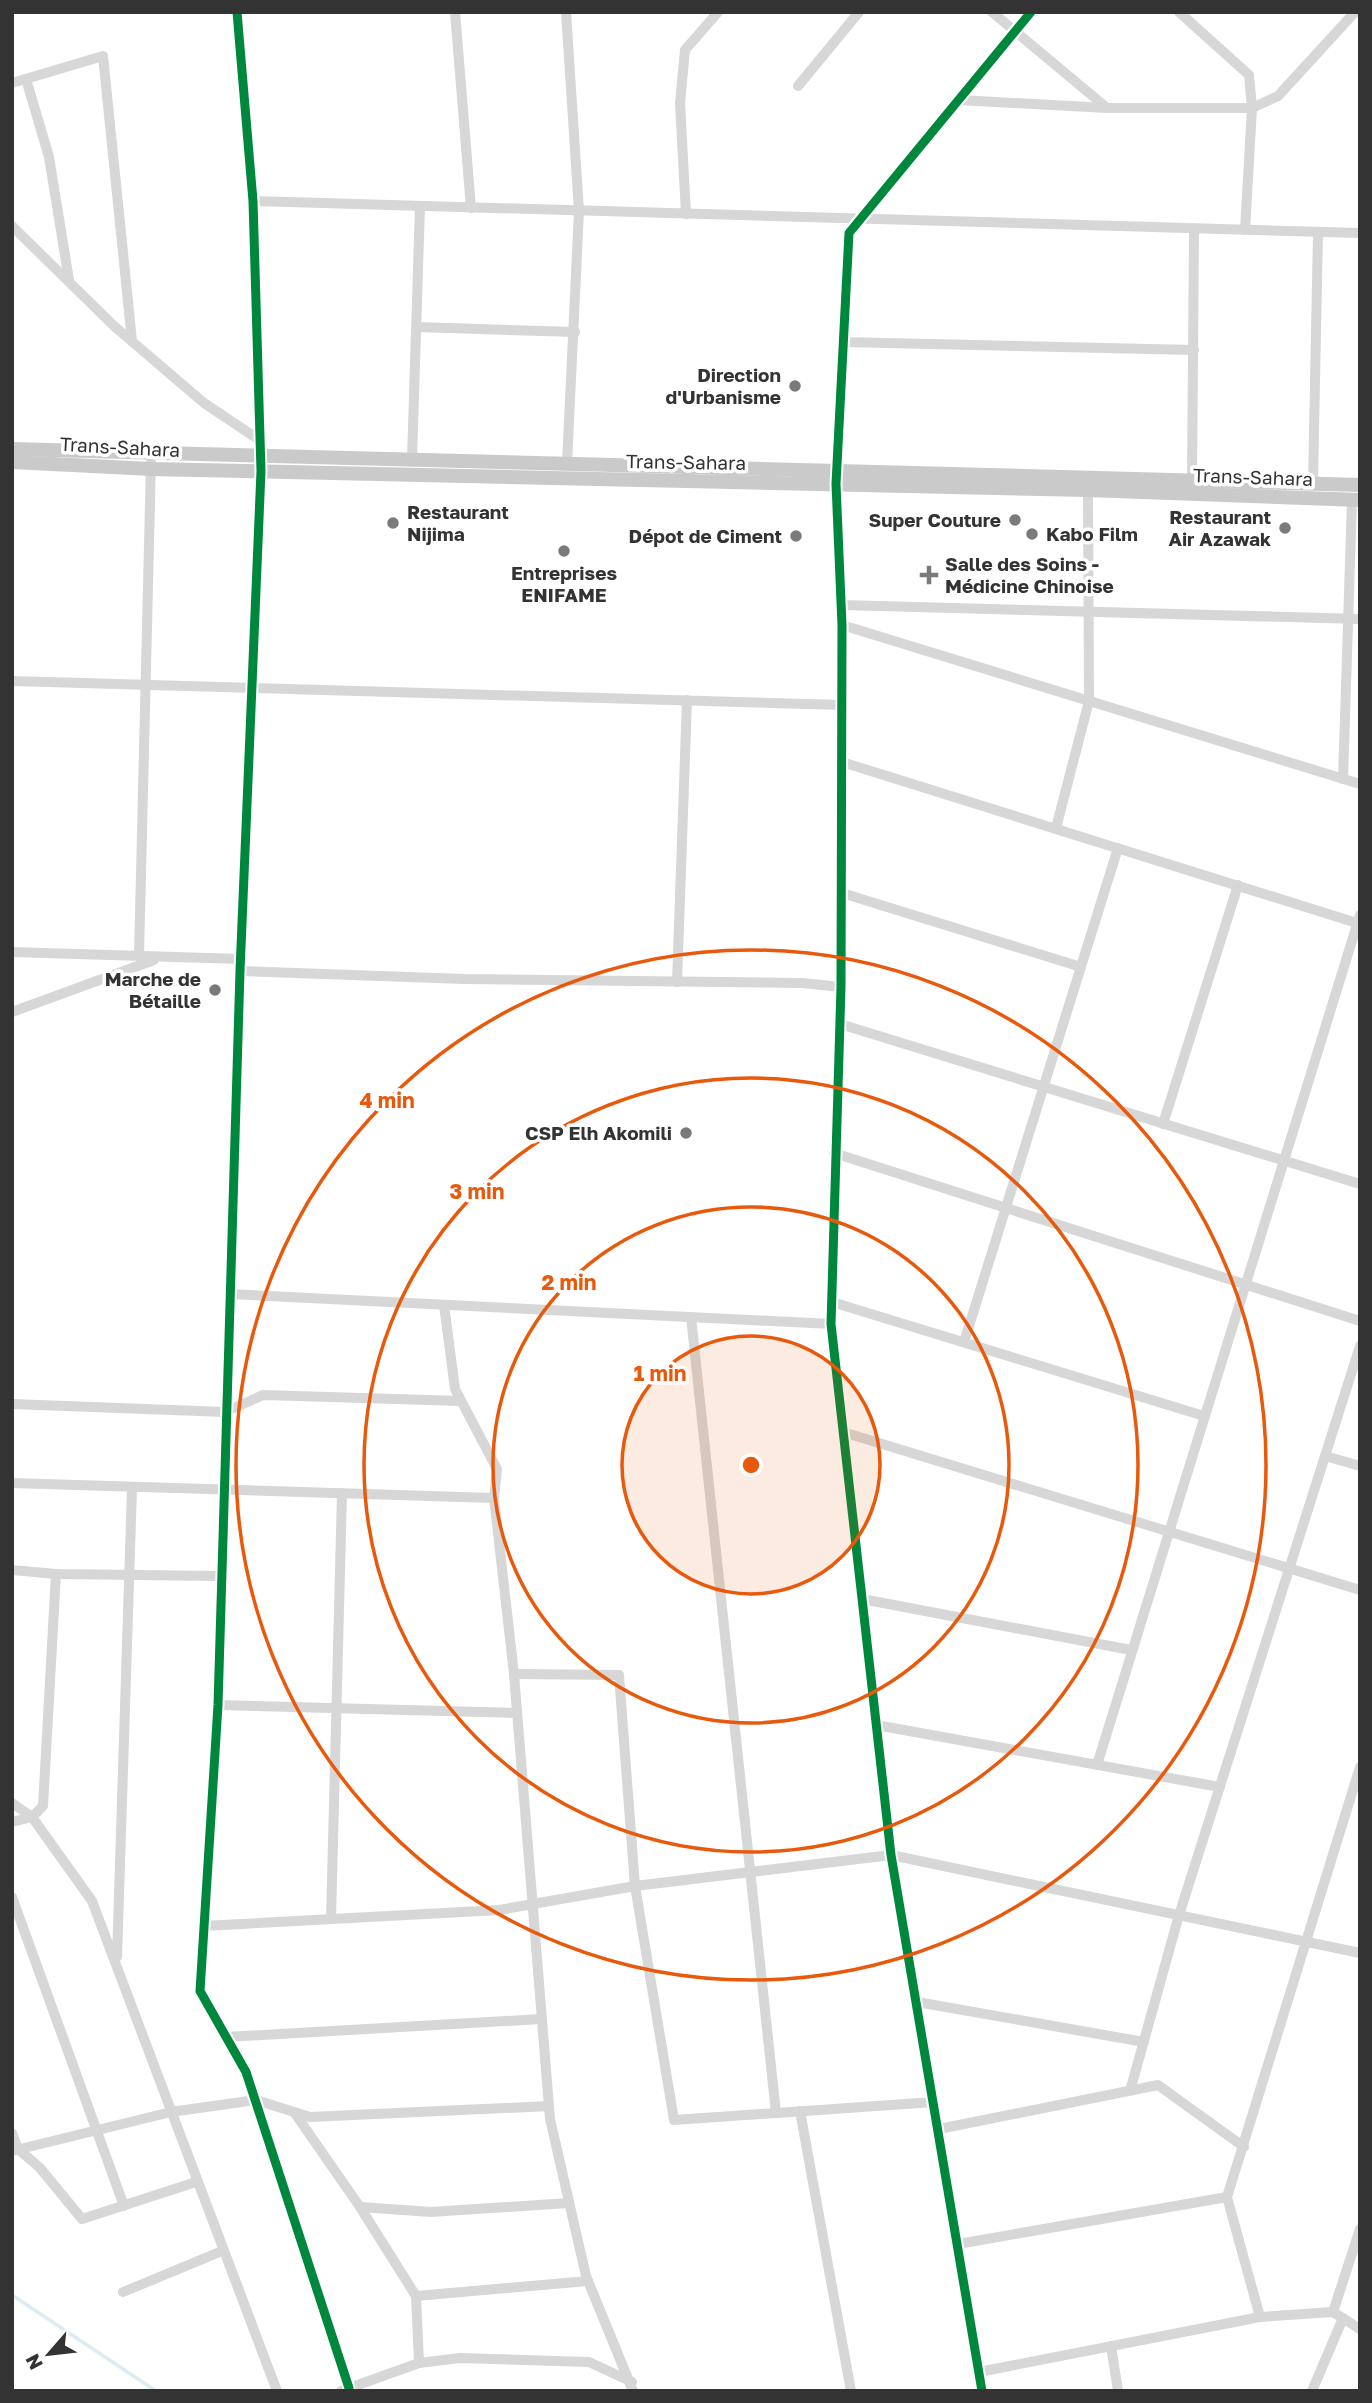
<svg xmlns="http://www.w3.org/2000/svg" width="1372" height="2403" viewBox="0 0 1372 2403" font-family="'Golos Text',sans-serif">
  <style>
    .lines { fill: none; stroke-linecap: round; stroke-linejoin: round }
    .stream { stroke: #ddebf3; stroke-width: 3.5 }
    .minor { stroke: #d7d7d7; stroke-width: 10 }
    .major { stroke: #cacaca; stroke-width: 14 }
    .cycleway-casing { stroke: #fff; stroke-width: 13 }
    .cycleway { stroke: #00873e; stroke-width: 9 }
    .ring { fill: none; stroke: #e8590c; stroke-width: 3.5 }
    .poi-dot { fill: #7a7a7a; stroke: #fff; stroke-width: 2.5 }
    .labels { text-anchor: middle; stroke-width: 7; stroke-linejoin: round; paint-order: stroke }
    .poi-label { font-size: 19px; font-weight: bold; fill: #333; stroke: #fff; text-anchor: end }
    .street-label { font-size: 19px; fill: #333; stroke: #fff }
    .centre { fill: #e8590c; stroke: #fff; stroke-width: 3.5 }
    .ring-label { font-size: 21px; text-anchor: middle; font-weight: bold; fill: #e8590c; stroke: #fff; stroke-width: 7; stroke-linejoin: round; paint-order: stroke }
  </style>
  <rect width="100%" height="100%" fill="#fff"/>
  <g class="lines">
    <polyline class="stream" points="12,2295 156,2391"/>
    <g class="minor">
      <polyline points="237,12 253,201 261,471 240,971 218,1705 200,1991 246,2072 349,2388"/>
      <polyline points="455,12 471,208"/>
      <polyline points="566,12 579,211 567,463"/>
      <polyline points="992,12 1107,108"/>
      <polyline points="1179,12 1249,75 1252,108 1245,230"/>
      <polyline points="26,79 49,157 69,280"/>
      <polyline points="12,83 103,56 132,341"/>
      <polyline points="798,86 859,12"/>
      <polyline points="959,100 1107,108 1252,108 1278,96 1355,12"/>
      <polyline points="253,201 1360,233"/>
      <polyline points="686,214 680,103 685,50 718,12"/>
      <polyline points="12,226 114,326 204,403 258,439"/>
      <polyline points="417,327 575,332"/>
      <polyline points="842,342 1194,350"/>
      <polyline points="412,459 420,206"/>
      <polyline points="1192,480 1194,229"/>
      <polyline points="1313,483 1318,232"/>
      <polyline points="841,605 1360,619"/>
      <polyline points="842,625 1360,784"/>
      <polyline points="12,681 842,705"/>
      <polyline points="842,762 1360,924"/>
      <polyline points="1343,779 1352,500"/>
      <polyline points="1056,828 1089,701 1088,490"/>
      <polyline points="842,893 1081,967"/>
      <polyline points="12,952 241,959"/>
      <polyline points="139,956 151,462"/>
      <polyline points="240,971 464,979 802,983 841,987"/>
      <polyline points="677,982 687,700"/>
      <polyline points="12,1012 154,960"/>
      <polyline points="840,1024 1360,1184"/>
      <polyline points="1163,1124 1238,885"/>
      <polyline points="834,1153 1360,1321"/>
      <polyline points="229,1294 831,1324"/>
      <polyline points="832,1302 1204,1416"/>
      <polyline points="444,1305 455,1389 497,1469 494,1498 514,1674 550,2119 586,2276 633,2391"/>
      <polyline points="691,1317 776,2113"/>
      <polyline points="964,1342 1118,848"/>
      <polyline points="12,1404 225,1412 263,1395 461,1401"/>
      <polyline points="843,1432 1360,1590"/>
      <polyline points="1325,1456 1360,1466"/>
      <polyline points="12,1483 494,1498"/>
      <polyline points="12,1570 56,1574 221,1576"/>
      <polyline points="862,1599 1131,1650"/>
      <polyline points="514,1674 619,1675 635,1886 674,2120 934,2102"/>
      <polyline points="218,1705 517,1713"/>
      <polyline points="876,1725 1220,1787"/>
      <polyline points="1097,1765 1360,915"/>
      <polyline points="12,1803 32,1817 92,1901 277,2391"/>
      <polyline points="12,1822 32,1817 43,1806 56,1574"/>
      <polyline points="12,1897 124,2206"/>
      <polyline points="331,1919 342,1493"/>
      <polyline points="204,1926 499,1910 635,1886 891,1855 1360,1953"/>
      <polyline points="117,1957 132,1488"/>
      <polyline points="917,2002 1144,2042"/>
      <polyline points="226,2037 541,2019"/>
      <polyline points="1130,2091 1179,1915 1360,1346"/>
      <polyline points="800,2111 851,2391"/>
      <polyline points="294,2112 360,2207 431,2212 569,2203"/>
      <polyline points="939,2129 1158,2085 1244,2147"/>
      <polyline points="12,2133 18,2149 40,2168 82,2219 196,2182"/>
      <polyline points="12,2151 171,2112 256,2100 310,2117 549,2106"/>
      <polyline points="360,2207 416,2296 588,2281"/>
      <polyline points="958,2244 1227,2197"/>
      <polyline points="123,2292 222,2251"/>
      <polyline points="416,2296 419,2363"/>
      <polyline points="1333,2312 1360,2229"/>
      <polyline points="1260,2317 1227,2197 1360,1767"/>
      <polyline points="1111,2346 1118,2391"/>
      <polyline points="979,2372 1260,2317 1333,2312 1360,2329"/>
      <polyline points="341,2391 419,2363 460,2358 589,2362 632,2382"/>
      <polyline points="982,2391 891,1855 831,1324 841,987 842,625 836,484 849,233 1031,12"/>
      <polyline points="1312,2391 1343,2318"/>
    </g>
    <g class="major">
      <polyline points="12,449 1360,485"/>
      <polyline points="12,462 151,469 1088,490 1360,500"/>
    </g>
    <defs>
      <g id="cycleway">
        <polyline points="237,12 253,201 261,471 240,971 218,1705 200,1991 246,2072 349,2388"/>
        <polyline points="982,2391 891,1855 831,1324 841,987 842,625 836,484 849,233 1031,12"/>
      </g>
    </defs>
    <use href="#cycleway" class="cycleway-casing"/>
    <use href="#cycleway" class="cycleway"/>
  </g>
  <circle cx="751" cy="1465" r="129" fill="#e8590c" fill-opacity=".12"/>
  <g class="ring">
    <circle cx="751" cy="1465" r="129"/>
    <circle cx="751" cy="1465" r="258"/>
    <circle cx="751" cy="1465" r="387"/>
    <circle cx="751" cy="1465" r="515"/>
  </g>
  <g class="poi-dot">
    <circle cx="795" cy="386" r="7"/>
    <circle cx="1015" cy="520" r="7"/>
    <circle cx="393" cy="523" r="7"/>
    <circle cx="1285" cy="528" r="7"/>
    <circle cx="1032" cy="534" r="7"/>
    <circle cx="796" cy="536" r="7"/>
    <circle cx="564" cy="551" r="7"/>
    <path d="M925.5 564.5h7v7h7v7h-7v7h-7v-7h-7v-7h7z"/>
    <circle cx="215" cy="990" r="7"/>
    <circle cx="686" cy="1133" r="7"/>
  </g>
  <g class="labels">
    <g class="poi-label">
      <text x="781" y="382">Direction<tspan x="781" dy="22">d'Urbanisme</tspan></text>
      <text x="407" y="519" text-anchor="start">Restaurant<tspan x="407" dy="22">Nijima</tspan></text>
      <text x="1271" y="524">Restaurant<tspan x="1271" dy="22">Air Azawak</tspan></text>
      <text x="1001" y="527">Super Couture</text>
      <text x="1046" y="541" text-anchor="start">Kabo Film</text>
      <text x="782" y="543">Dépot de Ciment</text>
      <text x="945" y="571" text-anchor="start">Salle des Soins -<tspan x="945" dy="22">Médicine Chinoise</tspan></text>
      <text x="564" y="580" text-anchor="middle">Entreprises<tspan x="564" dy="22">ENIFAME</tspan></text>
      <text x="201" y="986">Marche de<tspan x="201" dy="22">Bétaille</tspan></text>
      <text x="672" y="1140">CSP Elh Akomili</text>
    </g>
    <g class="street-label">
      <text transform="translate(120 447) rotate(3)" y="7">Trans-Sahara</text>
      <text transform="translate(686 462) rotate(1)" y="7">Trans-Sahara</text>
      <text transform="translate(1253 477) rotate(2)" y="7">Trans-Sahara</text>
    </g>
  </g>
  <circle cx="751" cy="1465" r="10" class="centre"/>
  <g class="ring-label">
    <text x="387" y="1108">4 min</text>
    <text x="477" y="1199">3 min</text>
    <text x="569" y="1290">2 min</text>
    <text x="660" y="1381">1 min</text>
  </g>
  <rect width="1372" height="2403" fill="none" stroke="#333333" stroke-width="28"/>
  <g transform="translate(49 2354) rotate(242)" stroke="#ffffff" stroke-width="5" paint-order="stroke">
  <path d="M0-5L12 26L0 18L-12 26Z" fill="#333333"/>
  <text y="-10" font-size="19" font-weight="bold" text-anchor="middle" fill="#333333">N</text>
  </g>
</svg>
